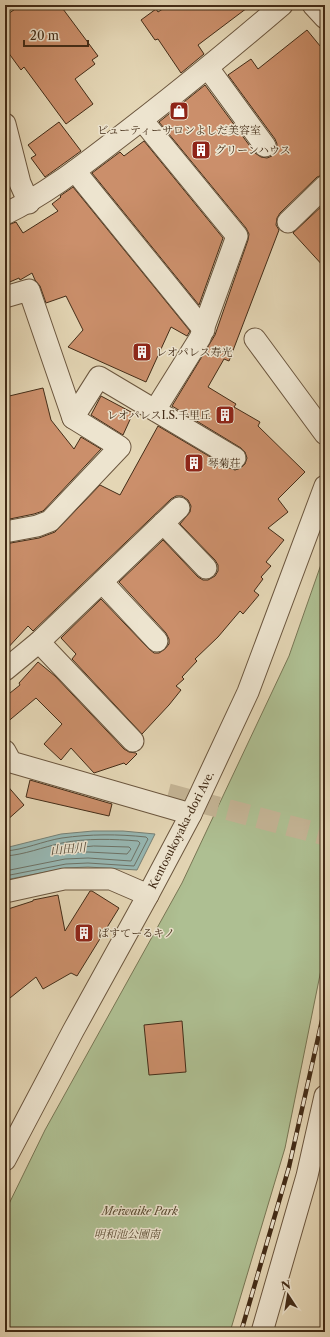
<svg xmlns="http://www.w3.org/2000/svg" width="330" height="1337" viewBox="0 0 330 1337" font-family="'Libre Caslon Text','Noto Serif JP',serif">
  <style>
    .green { fill: #aebf92; stroke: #787654 }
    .water { fill: #97b8b4; stroke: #758075 }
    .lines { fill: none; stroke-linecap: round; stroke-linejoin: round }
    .shore { stroke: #6d7266; stroke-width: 1 }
    .building { fill: #cb8f6b; stroke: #432c17 }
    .minor-tunnel { stroke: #c4b495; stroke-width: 21; stroke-dasharray: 21 10; stroke-linecap: butt }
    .minor-casing { stroke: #6b563e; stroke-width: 23 }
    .minor { stroke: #ede4cf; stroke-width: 21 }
    .rail-casing { stroke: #432c17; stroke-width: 4.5 }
    .rail { stroke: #ede4cf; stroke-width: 3; stroke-dasharray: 9; stroke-linecap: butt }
    .labels { text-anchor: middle; stroke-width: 3; stroke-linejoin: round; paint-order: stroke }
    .poi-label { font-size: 11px; fill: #432c17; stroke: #ede4cf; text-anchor: start }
    .street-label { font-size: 11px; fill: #432c17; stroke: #ede4cf }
    .park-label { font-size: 11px; font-style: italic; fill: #584930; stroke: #ede4cf }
    .water-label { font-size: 12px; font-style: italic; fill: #544836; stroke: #ede4cf }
  </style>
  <rect width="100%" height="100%" fill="#e4d6b5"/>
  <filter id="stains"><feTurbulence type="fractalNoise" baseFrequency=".005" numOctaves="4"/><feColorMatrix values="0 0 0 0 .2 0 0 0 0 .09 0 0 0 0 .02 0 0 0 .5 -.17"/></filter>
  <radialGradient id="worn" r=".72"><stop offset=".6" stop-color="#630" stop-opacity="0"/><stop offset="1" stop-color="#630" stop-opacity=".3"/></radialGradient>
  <polygon class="green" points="325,553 325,950 285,1148 230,1332 5,1332 5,1212 45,1130 182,883 289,656"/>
  <polygon class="water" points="93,831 123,831 155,834 137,870 88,867 66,868 5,880 5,848 61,834"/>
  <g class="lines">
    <g class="shore">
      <polygon points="94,846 129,847 131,849 127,854 88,852 65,853 63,851 65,849"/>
      <path d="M5 851C24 850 43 841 62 838 90 834 118 834 146 837L148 839 134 866 88 863 66 864 5 876"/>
      <path d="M5 856C24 855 43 847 62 843 86 838 114 839 138 841L140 843 131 861 88 858 65 859 5 871"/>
    </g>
  </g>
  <g class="building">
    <polygon points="21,5 60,5 98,56 92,60 95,64 75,79 93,104 66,124 24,67 21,70 5,48 5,16"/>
    <polygon points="169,5 251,5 198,45 204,54 181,73 158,39 155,40 141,20 156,9 158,12"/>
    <polygon points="307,30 325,52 325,174 317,177 280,213 277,218 276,225 279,230 229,361 224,359 208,387 236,404 234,407 260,422 258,426 305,472 278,499 288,512 268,528 284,540 266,562 271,566 261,577 263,579 254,591 259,595 243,614 240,611 218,637 195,659 197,661 182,677 184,679 176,686 181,690 169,705 142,734 72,659 76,654 61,638 101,599 149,649 154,653 159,653 165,649 169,644 169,639 166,633 119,582 163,540 198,577 203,580 208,580 215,576 218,571 218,565 215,560 180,524 190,512 191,506 188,500 182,496 176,496 171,499 33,631 28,626 5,651 5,544 39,538 55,532 100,485 120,495 158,426 229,468 235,470 241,468 245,464 247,458 245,452 241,448 172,406 215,335 248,240 249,234 246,228 159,122 205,85 255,153 261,157 267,158 272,156 276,150 277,144 275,139 228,75 251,59 258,69"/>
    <polygon points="59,122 81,151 45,177 31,158 36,155 28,145"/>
    <polygon points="144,141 223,238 199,305 92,173 120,152 124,156"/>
    <polygon points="73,187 190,331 187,336 171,327 146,382 68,347 83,330 66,296 46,303 40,286 35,280 32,273 20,280 19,278 5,284 5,226 16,222 23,233 58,211 52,204 61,197 60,196"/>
    <polygon points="325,203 325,268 293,233"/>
    <polygon points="43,388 51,420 74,449 81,437 101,449 43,511 34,514 5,520 5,397"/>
    <polygon points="101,396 133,413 123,435 91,415"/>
    <polygon points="38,662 55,676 124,749 129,752 136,753 137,754 126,765 124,763 94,773 71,748 61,760 44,744 62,724 36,698 5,724 5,697 20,685 19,683"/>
    <polygon points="30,780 112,804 109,816 26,797"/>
    <polygon points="5,783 24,805 5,822"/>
    <polygon points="90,891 92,891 119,908 77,976 71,973 43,989 36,977 5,1002 5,910 33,901 33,900 58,895 65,931"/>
    <polygon points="182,1021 186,1072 149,1075 144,1025"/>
  </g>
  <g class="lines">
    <polyline class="minor-tunnel" points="168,794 325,835"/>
    <defs>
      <g id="minor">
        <polyline points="313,5 325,18"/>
        <polyline points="208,68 265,146"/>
        <polyline points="142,120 237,236 200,338 155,410"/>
        <polyline points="5,124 20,183 29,203"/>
        <polyline points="75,171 204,330"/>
        <path d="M5 214C44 195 78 169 113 142 171 98 227 52 282 5"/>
        <polyline points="288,222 325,186"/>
        <polyline points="5,297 29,290 73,418 120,447 50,521 37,526 5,532"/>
        <polyline points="255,339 325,434"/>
        <polyline points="73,418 99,377 235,458"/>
        <polyline points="163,523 206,568"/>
        <polyline points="102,582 157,641"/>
        <polyline points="39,642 133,741"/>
        <polyline points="5,670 39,642 179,508"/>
        <polyline points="5,751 11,762 191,814"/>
        <polyline points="5,892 64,879 111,879 148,895"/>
        <polyline points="5,1160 73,1031 148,895 191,814 248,692 325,486"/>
        <polyline points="262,1332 307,1176 325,1096"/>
      </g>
    </defs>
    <use href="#minor" class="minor-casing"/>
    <use href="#minor" class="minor"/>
    <defs>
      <polyline id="rail" points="241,1332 289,1167 325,1007"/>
    </defs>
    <use href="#rail" class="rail-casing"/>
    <use href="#rail" class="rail"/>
  </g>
  <defs>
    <symbol id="shop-square" viewBox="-11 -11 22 22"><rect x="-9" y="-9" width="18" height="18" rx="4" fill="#8f2418" stroke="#ede4cf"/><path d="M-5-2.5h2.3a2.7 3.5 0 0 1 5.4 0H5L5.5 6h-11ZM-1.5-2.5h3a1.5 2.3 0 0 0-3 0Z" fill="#fff"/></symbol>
    <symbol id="building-square" viewBox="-11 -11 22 22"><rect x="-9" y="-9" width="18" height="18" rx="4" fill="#8f2418" stroke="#ede4cf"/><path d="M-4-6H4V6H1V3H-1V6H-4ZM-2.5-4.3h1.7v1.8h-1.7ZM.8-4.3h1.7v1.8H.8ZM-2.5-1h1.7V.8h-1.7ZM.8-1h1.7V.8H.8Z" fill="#fff"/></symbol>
  </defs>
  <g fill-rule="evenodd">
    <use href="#shop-square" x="168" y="100" width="22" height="22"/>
    <use href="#building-square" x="190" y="139" width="22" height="22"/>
    <use href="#building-square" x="131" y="341" width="22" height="22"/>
    <use href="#building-square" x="214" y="404" width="22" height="22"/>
    <use href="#building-square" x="183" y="452" width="22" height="22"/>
    <use href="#building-square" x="73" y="922" width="22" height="22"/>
  </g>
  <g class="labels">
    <g class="poi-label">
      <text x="179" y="134" text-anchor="middle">ビューティーサロンよしだ美容室</text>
      <text x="215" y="154">グリーンハウス</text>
      <text x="156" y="356">レオパレス寿光</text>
      <text x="211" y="419" text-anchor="end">レオパレスI.S.千里丘</text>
      <text x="208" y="467">琴菊荘</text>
      <text x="98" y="937">ぱすてーるキノ</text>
    </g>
    <g class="street-label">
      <text transform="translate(181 830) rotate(-63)" y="4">Kentosukoyaka-dori Ave.</text>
    </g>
    <g class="park-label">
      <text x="140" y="1215">Meiwaike Park</text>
      <text x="127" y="1238">明和池公園南</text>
    </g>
    <g class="water-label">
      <text transform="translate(68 849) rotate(-5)" y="4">山田川</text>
    </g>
  </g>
  <rect width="330" height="1337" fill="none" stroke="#e4d6b5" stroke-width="20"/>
  <rect x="6" y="6" width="318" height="1325" fill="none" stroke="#432c17" stroke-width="2"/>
  <rect x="10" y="10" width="310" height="1317" fill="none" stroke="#432c17"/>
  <g transform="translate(288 1295) rotate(348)" stroke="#ede4cf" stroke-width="3" paint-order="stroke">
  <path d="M0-3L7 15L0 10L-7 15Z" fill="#432c17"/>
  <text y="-6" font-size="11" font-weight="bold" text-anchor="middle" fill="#432c17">N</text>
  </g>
  <path d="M24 40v6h64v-6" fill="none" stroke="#432c17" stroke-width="2"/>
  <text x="30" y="40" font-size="12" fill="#432c17" stroke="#ede4cf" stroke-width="3" paint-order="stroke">20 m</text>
  <rect width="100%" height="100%" filter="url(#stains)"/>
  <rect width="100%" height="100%" fill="url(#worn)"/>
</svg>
